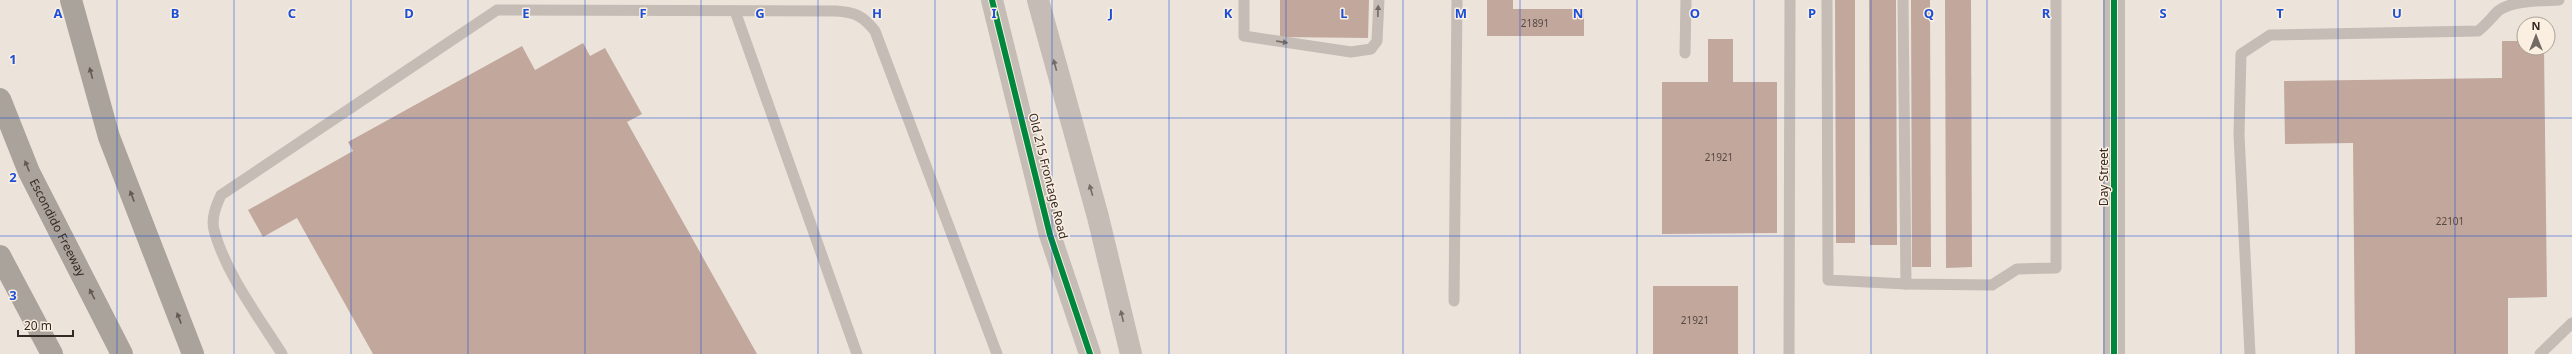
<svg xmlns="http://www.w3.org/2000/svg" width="2572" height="354" viewBox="0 0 2572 354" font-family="'Noto Sans',sans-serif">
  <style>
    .building { fill: #c1a79c }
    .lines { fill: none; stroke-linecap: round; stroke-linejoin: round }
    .service { stroke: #c4bcb5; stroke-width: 11 }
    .minor { stroke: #c4bcb5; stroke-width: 22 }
    .tertiary { stroke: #c4bcb5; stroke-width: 22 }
    .motorway { stroke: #aaa39b; stroke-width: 22 }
    .cycleway-casing { stroke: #faefe1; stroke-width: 8 }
    .cycleway { stroke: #00873e; stroke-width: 6 }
    .oneway { fill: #756b65 }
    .oneway2 { fill: #635a54 }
    .grid { fill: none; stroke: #1d4ed8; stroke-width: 1; stroke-opacity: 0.55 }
    .labels { text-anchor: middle; stroke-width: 3; stroke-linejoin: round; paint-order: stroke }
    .number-label { font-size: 10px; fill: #574842 }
    .street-label { font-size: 12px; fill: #342924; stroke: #faefe1 }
    .grid-label { font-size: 13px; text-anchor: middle; font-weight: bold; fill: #1d4ed8; stroke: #faefe1; stroke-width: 3; stroke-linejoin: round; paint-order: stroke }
  </style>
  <rect width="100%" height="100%" fill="#ece4db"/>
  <g class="building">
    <polygon points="1280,0 1369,0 1368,38 1280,37"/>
    <polygon points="1487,0 1513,0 1513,9 1584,9 1584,36 1487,36"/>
    <polygon points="1835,0 1855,0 1855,243 1836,243"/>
    <polygon points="1869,0 1896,0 1897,245 1870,245"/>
    <polygon points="1911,0 1930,0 1931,267 1912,267"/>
    <polygon points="1945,0 1971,0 1972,267 1946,268"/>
    <polygon points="1708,39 1733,39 1733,82 1777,82 1777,233 1662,234 1662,82 1708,82"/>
    <polygon points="2502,41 2524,41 2524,48 2544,48 2547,297 2508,298 2508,354 2355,354 2353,143 2285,144 2284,81 2502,78"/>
    <polygon points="583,43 590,56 605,48 642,114 627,122 757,354 373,354 297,218 263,237 248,210 353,151 348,142 522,46 535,70"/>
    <rect x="1653" y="286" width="85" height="68"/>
  </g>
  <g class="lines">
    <g class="service">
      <polyline points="1244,0 1244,36 1351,52 1371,49 1377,41 1379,0"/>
      <polyline points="1827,0 1828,280 1906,284"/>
      <polyline points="1903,0 1906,284 1992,285 2017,269 2056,268 2056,0"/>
      <polyline points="735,11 857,354"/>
      <polyline points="1685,53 1686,0"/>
      <polyline points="1454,301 1457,0"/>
      <path d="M282 354C258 316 226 274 214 230 211 218 216 206 221 195L497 10 836 11C855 12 863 16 875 31L997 354"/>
      <polyline points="1789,354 1790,0"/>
      <path d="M2250 354 2239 135 2241 54 2270 35 2478 31C2486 25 2491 18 2498 11 2512 0 2541 1 2559 0"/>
      <polyline points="2540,354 2572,323"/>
    </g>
    <polyline class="minor" points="2114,0 2114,354"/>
    <g class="tertiary">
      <polyline points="992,0 1050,235 1090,354"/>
      <polyline points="1038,0 1098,217 1131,354"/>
    </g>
    <g class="motorway">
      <polyline points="71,0 109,137 193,354"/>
      <path id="s1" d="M0 99 29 172 122 354"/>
      <polyline points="0,256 52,354"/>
    </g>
    <defs>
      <g id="cycleway">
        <polyline points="992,0 1050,235 1090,354"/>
        <polyline points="2114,0 2114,354"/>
      </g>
    </defs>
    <use href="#cycleway" class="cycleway-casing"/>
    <use href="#cycleway" class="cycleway"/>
  </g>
  <defs><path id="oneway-solid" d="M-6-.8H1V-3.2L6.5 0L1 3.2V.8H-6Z"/></defs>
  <g class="oneway">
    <use href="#oneway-solid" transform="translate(1378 11) rotate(-88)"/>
    <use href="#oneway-solid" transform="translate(1282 42) rotate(9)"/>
    <use href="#oneway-solid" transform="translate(1055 65) rotate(-105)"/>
    <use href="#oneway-solid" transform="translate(1091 190) rotate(-106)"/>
    <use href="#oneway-solid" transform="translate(1122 316) rotate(-103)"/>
  </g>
  <g class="oneway2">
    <use href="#oneway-solid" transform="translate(91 73) rotate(-105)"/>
    <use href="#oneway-solid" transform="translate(27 166) rotate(-112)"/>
    <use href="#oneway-solid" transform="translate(132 196) rotate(-111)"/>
    <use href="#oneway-solid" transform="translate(92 294) rotate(-117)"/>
    <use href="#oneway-solid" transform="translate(179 318) rotate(-111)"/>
  </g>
  <path class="grid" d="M117 0V354M234 0V354M351 0V354M468 0V354M585 0V354M701 0V354M818 0V354M935 0V354M1052 0V354M1169 0V354M1286 0V354M1403 0V354M1520 0V354M1637 0V354M1754 0V354M1871 0V354M1987 0V354M2104 0V354M2221 0V354M2338 0V354M2455 0V354M0 118H2572M0 236H2572"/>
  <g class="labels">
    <g class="number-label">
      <text x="1535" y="27">21891</text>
      <text x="1719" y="161">21921</text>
      <text x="2450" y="225">22101</text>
      <text x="1695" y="324">21921</text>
    </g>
    <g class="street-label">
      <text transform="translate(1048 176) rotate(76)" y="4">Old 215 Frontage Road</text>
      <text transform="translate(2104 177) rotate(-90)" y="4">Day Street</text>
      <text dy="4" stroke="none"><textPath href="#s1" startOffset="141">Escondido Freeway</textPath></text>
    </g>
  </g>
  <g class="grid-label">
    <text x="58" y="18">A</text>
    <text x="175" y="18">B</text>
    <text x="292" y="18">C</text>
    <text x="409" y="18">D</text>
    <text x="526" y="18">E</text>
    <text x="643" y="18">F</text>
    <text x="760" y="18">G</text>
    <text x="877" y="18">H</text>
    <text x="994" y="18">I</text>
    <text x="1111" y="18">J</text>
    <text x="1228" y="18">K</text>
    <text x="1344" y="18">L</text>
    <text x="1461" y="18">M</text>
    <text x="1578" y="18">N</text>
    <text x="1695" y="18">O</text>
    <text x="1812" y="18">P</text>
    <text x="1929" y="18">Q</text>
    <text x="2046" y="18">R</text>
    <text x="2163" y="18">S</text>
    <text x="2280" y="18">T</text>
    <text x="2397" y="18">U</text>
    <text x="13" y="64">1</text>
    <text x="13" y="182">2</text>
    <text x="13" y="300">3</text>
  </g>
  <g transform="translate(2536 36)"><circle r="19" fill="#faefe1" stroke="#aba095"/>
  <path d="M0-3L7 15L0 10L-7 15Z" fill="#746a64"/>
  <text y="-6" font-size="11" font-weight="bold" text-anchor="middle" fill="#342924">N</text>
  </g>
  <path d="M18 330v6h55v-6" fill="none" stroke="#342924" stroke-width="2"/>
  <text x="24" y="330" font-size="12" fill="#342924" stroke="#faefe1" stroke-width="3" paint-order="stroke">20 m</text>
</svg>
